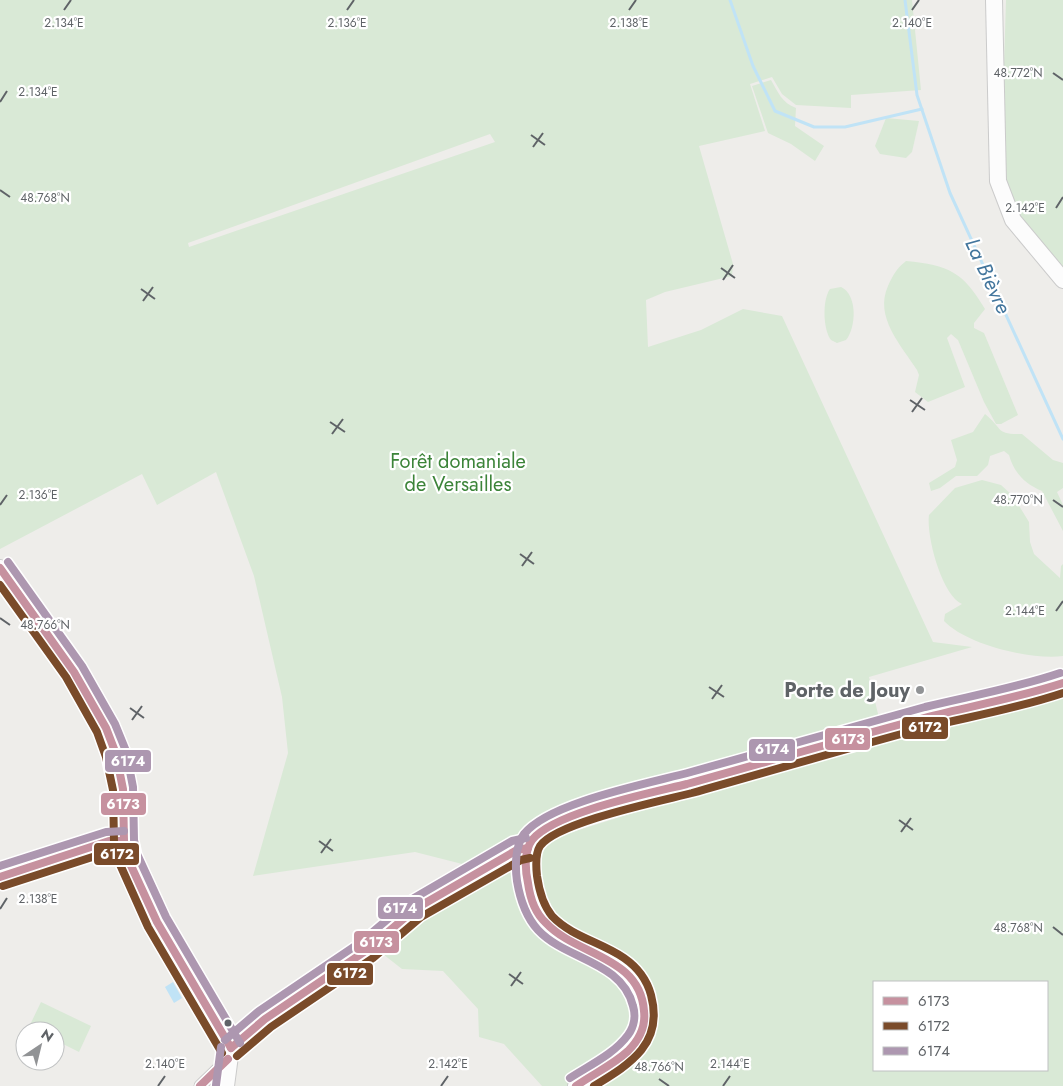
<svg xmlns="http://www.w3.org/2000/svg" width="1063" height="1086" viewBox="0 0 1063 1086" font-family="Jost,sans-serif">
  <style>
    .green { fill: #d9e9d6; fill-rule: evenodd }
    .water { fill: #c0e3f6 }
    .lines { fill: none; stroke-linecap: round; stroke-linejoin: round }
    .stream { stroke: #c0e3f6; stroke-width: 3 }
    .street-casing { stroke: #c9c9c9; stroke-width: 13 }
    .secondary-casing { stroke: #cbcbcb; stroke-width: 18 }
    .street { stroke: #fcfcfc; stroke-width: 11 }
    .secondary { stroke: #fcfcfc; stroke-width: 16 }
    .bus-1-casing { stroke: #fff; stroke-width: 11 }
    .bus-2-casing { stroke: #fff; stroke-width: 11 }
    .bus-3-casing { stroke: #fff; stroke-width: 11 }
    .bus-1 { stroke: #c6919f; stroke-width: 8 }
    .bus-2 { stroke: #7a4b2a; stroke-width: 8 }
    .bus-3 { stroke: #ad97b0; stroke-width: 8 }
    .ticks { fill: none; stroke: #5f6367; stroke-width: 2 }
    .poi-dot { fill: #919395; stroke: #fff; stroke-width: 2 }
    .bus-dot { fill: #5f6367; stroke: #fff; stroke-width: 2 }
    .labels { text-anchor: middle; stroke-width: 4.5; stroke-linejoin: round; paint-order: stroke }
    .park-label { font-size: 20px; fill: #3c8439; stroke: #fff }
    .poi-label { font-size: 20px; font-weight: bold; fill: #5f6367; stroke: #fff; text-anchor: end }
    .water-label { font-size: 21px; font-style: italic; fill: #43769d; stroke: #fff }
    .ticks-label { font-size: 12px; text-anchor: middle; fill: #5f6367; stroke: #fff; stroke-width: 4.5; stroke-linejoin: round; paint-order: stroke }
    .line-badge { stroke: #fff; stroke-width: 2 }
    .badge-label { font-size: 14px; text-anchor: middle; font-weight: bold; fill: #fff }
  </style>
  <rect width="100%" height="100%" fill="#eeedea"/>
  <g class="green">
    <path d="M0 0H912L921 90 851 95V108L796 105 782 94 772 77 750 84 765 131 699 146 733 264 732 276 665 292 646 300 648 347 701 330 743 309 782 316 933 642 972 647 869 677 880 722 547 815 474 867 415 852 253 876 288 753 282 697 254 576 216 472 157 505 142 474 0 549ZM490 134 495 142 189 247 188 243Z"/>
    <polygon points="1006,0 1063,0 1063,269 1023,221 1004,176 1002,133"/>
    <path d="M771 80C778 92 782 103 796 108L795 126 824 146 815 161 791 144 768 133 752 86Z"/>
    <polygon points="886,118 919,121 912,152 906,158 880,154 875,146"/>
    <path d="M906 261C949 265 963 272 985 309L974 323V328L984 333 1018 415 1001 424H996L984 402 958 340 951 334 947 338 965 387 928 402 915 392 919 375 917 370C901 345 874 317 888 286 893 275 897 268 906 261Z"/>
    <path d="M841 287C858 295 856 328 846 340L837 343 831 340C823 330 822 300 830 289Z"/>
    <path d="M985 414C1003 428 995 435 1022 434L1053 460 1063 463V488L1057 492 1063 505V531L1042 491C1025 484 1014 473 1009 455L1004 451 990 456 988 465 977 476H956L940 488 931 491 929 483 955 467 957 460 951 440 973 432Z"/>
    <path d="M982 480 1001 485 1013 496 1029 522 1030 542 1034 554 1060 578 1061 566 1063 564V656C1031 660 967 645 944 621L945 614 962 604C942 596 926 536 929 515L955 488Z"/>
    <path d="M1063 693V1086H542L504 1044 479 1037 478 1009 443 971 402 969 379 951 423 921 514 869 550 839 929 720 932 727 931 733 944 739 952 726 962 720ZM874 982H1047V1070H874Z"/>
    <polygon points="41,1002 91,1026 79,1052 55,1040 55,1031 36,1031 29,1027"/>
  </g>
  <polygon class="water" points="173,982 182,998 174,1003 165,987"/>
  <g class="lines">
    <g class="stream">
      <polyline points="730,0 753,66 775,111 814,127 845,127 922,109"/>
      <polyline points="905,0 917,95 950,193 1063,439"/>
    </g>
    <defs>
      <polyline id="street" points="200,1086 228,1059"/>
      <g id="secondary">
        <polyline points="994,0 998,181 1013,220 1063,280"/>
        <polyline points="0,568 74,672 106,728 116,754 123,789 124,841 127,857 157,922 231,1048"/>
        <polyline points="0,877 109,841 124,841"/>
        <polyline points="231,1048 265,1019 367,950 415,909 517,850 528,848"/>
        <polyline points="226,1086 231,1048"/>
        <path d="M576 1086C594 1073 619 1062 634 1044 643 1034 646 1020 644 1007 638 953 575 957 546 924 536 913 530 898 528 884 525 871 525 851 532 840 546 817 657 792 686 784 767 762 847 738 928 717 973 705 1019 698 1063 683"/>
      </g>
    </defs>
    <use href="#street" class="street-casing"/>
    <use href="#secondary" class="secondary-casing"/>
    <use href="#street" class="street"/>
    <use href="#secondary" class="secondary"/>
    <defs>
      <g id="bus-1">
        <polyline points="0,568 74,672 106,728 116,754 123,789 124,841 127,857 157,922 231,1048"/>
        <polyline points="0,877 109,841 124,841"/>
        <polyline points="231,1048 265,1019 367,950 415,909 517,850 528,848"/>
        <polyline points="200,1086 228,1059"/>
        <path d="M576 1086C593 1074 613 1065 628 1051 639 1040 646 1027 644 1011 640 956 577 956 546 923 535 913 530 898 528 883 525 870 524 851 532 840 555 812 651 793 687 784 766 762 845 739 924 718 970 706 1017 698 1063 683"/>
      </g>
      <g id="bus-2">
        <polyline points="0,585 66,677 97,732 106,757 113,790 114,842 118,860 148,927 222,1053"/>
        <polyline points="3,886 111,851 124,851"/>
        <polyline points="237,1056 271,1027 373,958 421,917 521,860 530,858"/>
        <path d="M594 1086C630 1064 664 1044 651 995 647 980 637 967 624 958 601 942 572 937 552 916 543 905 539 890 537 876 536 867 535 854 540 846 557 822 661 801 692 793 770 771 849 748 927 727 973 716 1019 708 1063 693"/>
      </g>
      <g id="bus-3">
        <polyline points="8,562 82,666 115,724 126,751 133,787 134,840 137,854 166,917 240,1043"/>
        <polyline points="0,866 106,832 124,831"/>
        <polyline points="225,1040 259,1011 361,942 409,901 512,841 526,838"/>
        <path d="M570 1078C590 1065 614 1054 628 1035 634 1027 636 1016 633 1006 622 961 566 960 538 930 526 917 520 899 517 881 515 867 515 846 524 834 549 802 651 783 691 772 769 751 847 728 925 707 970 696 1016 688 1060 673"/>
        <polyline points="216,1085 221,1047"/>
      </g>
    </defs>
    <use href="#bus-1" class="bus-1-casing"/>
    <use href="#bus-2" class="bus-2-casing"/>
    <use href="#bus-3" class="bus-3-casing"/>
    <use href="#bus-1" class="bus-1"/>
    <use href="#bus-2" class="bus-2"/>
    <use href="#bus-3" class="bus-3"/>
  </g>
  <path class="ticks" d="M64 10 71 0M347 10 354 0M629 10 636 0M912 10 919 0M1053 73 1063 80M0 102 7 91M531 135 545 145M533 147 543 133M0 190 10 197M1056 208 1063 197M721 268 735 278M723 280 733 265M141 289 155 299M143 301 153 287M910 400 925 410M912 412 922 398M330 422 345 432M332 434 343 419M1053 500 1063 507M0 505 7 495M520 554 534 564M522 566 532 552M1056 611 1063 601M0 618 10 625M709 687 724 697M712 699 722 685M130 708 144 718M132 720 142 706M899 820 913 830M901 832 911 818M319 841 333 851M321 853 331 839M0 909 7 898M1053 927 1063 935M509 974 523 984M511 986 521 972M659 1079 669 1086M158 1086 165 1076M441 1086 448 1076M723 1086 730 1076"/>
  <circle class="poi-dot" cx="920" cy="690" r="5"/>
  <circle class="bus-dot" cx="228" cy="1023" r="4.5"/>
  <g class="labels">
    <g class="park-label">
      <text x="458" y="468">Forêt domaniale<tspan x="458" dy="23">de Versailles</tspan></text>
    </g>
    <g class="poi-label">
      <text x="910" y="697">Porte de Jouy</text>
    </g>
    <g class="water-label">
      <text transform="translate(988 276) rotate(65)" y="7">La Bièvre</text>
    </g>
  </g>
  <g class="ticks-label">
    <text x="64" y="27">2.134°E</text>
    <text x="347" y="27">2.136°E</text>
    <text x="629" y="27">2.138°E</text>
    <text x="912" y="27">2.140°E</text>
    <text x="1018" y="77">48.772°N</text>
    <text x="38" y="96">2.134°E</text>
    <text x="45" y="202">48.768°N</text>
    <text x="1025" y="212">2.142°E</text>
    <text x="38" y="499">2.136°E</text>
    <text x="1018" y="504">48.770°N</text>
    <text x="1025" y="615">2.144°E</text>
    <text x="45" y="629">48.766°N</text>
    <text x="38" y="903">2.138°E</text>
    <text x="1018" y="932">48.768°N</text>
    <text x="165" y="1068">2.140°E</text>
    <text x="448" y="1068">2.142°E</text>
    <text x="730" y="1068">2.144°E</text>
    <text x="659" y="1071">48.766°N</text>
  </g>
  <g class="line-badge">
    <rect x="901" y="716" width="48" height="24" rx="5" fill="#7a4b2a"/>
    <rect x="824" y="727" width="47" height="24" rx="5" fill="#c6919f"/>
    <rect x="748" y="738" width="48" height="24" rx="5" fill="#ad97b0"/>
    <rect x="104" y="749" width="48" height="24" rx="5" fill="#ad97b0"/>
    <rect x="100" y="792" width="47" height="24" rx="5" fill="#c6919f"/>
    <rect x="93" y="842" width="47" height="24" rx="5" fill="#7a4b2a"/>
    <rect x="377" y="896" width="47" height="24" rx="5" fill="#ad97b0"/>
    <rect x="353" y="930" width="47" height="24" rx="5" fill="#c6919f"/>
    <rect x="326" y="962" width="48" height="24" rx="5" fill="#7a4b2a"/>
  </g>
  <g class="badge-label">
    <text x="925" y="732">6172</text>
    <text x="848" y="744">6173</text>
    <text x="772" y="754">6174</text>
    <text x="128" y="766">6174</text>
    <text x="123" y="809">6173</text>
    <text x="117" y="859">6172</text>
    <text x="400" y="913">6174</text>
    <text x="376" y="947">6173</text>
    <text x="350" y="978">6172</text>
  </g>
  <rect x="873" y="981" width="175" height="90" fill="#ffffff" stroke="#bfc1c2"/>
  <rect x="883" y="997" width="25" height="8" fill="#c6919f" stroke="#bfc1c2"/>
  <text x="918" y="1006" font-size="15" fill="#5f6367">6173</text>
  <rect x="883" y="1022" width="25" height="8" fill="#7a4b2a" stroke="#bfc1c2"/>
  <text x="918" y="1031" font-size="15" fill="#5f6367">6172</text>
  <rect x="883" y="1047" width="25" height="8" fill="#ad97b0" stroke="#bfc1c2"/>
  <text x="918" y="1056" font-size="15" fill="#5f6367">6174</text>
  <g transform="translate(40 1046) rotate(35)"><circle r="24" fill="#ffffff" stroke="#bfc1c2"/>
  <path d="M0-4L9 19L0 12L-9 19Z" fill="#919395"/>
  <text y="-8" font-size="14" font-weight="bold" text-anchor="middle" fill="#5f6367">N</text>
  </g>
</svg>
